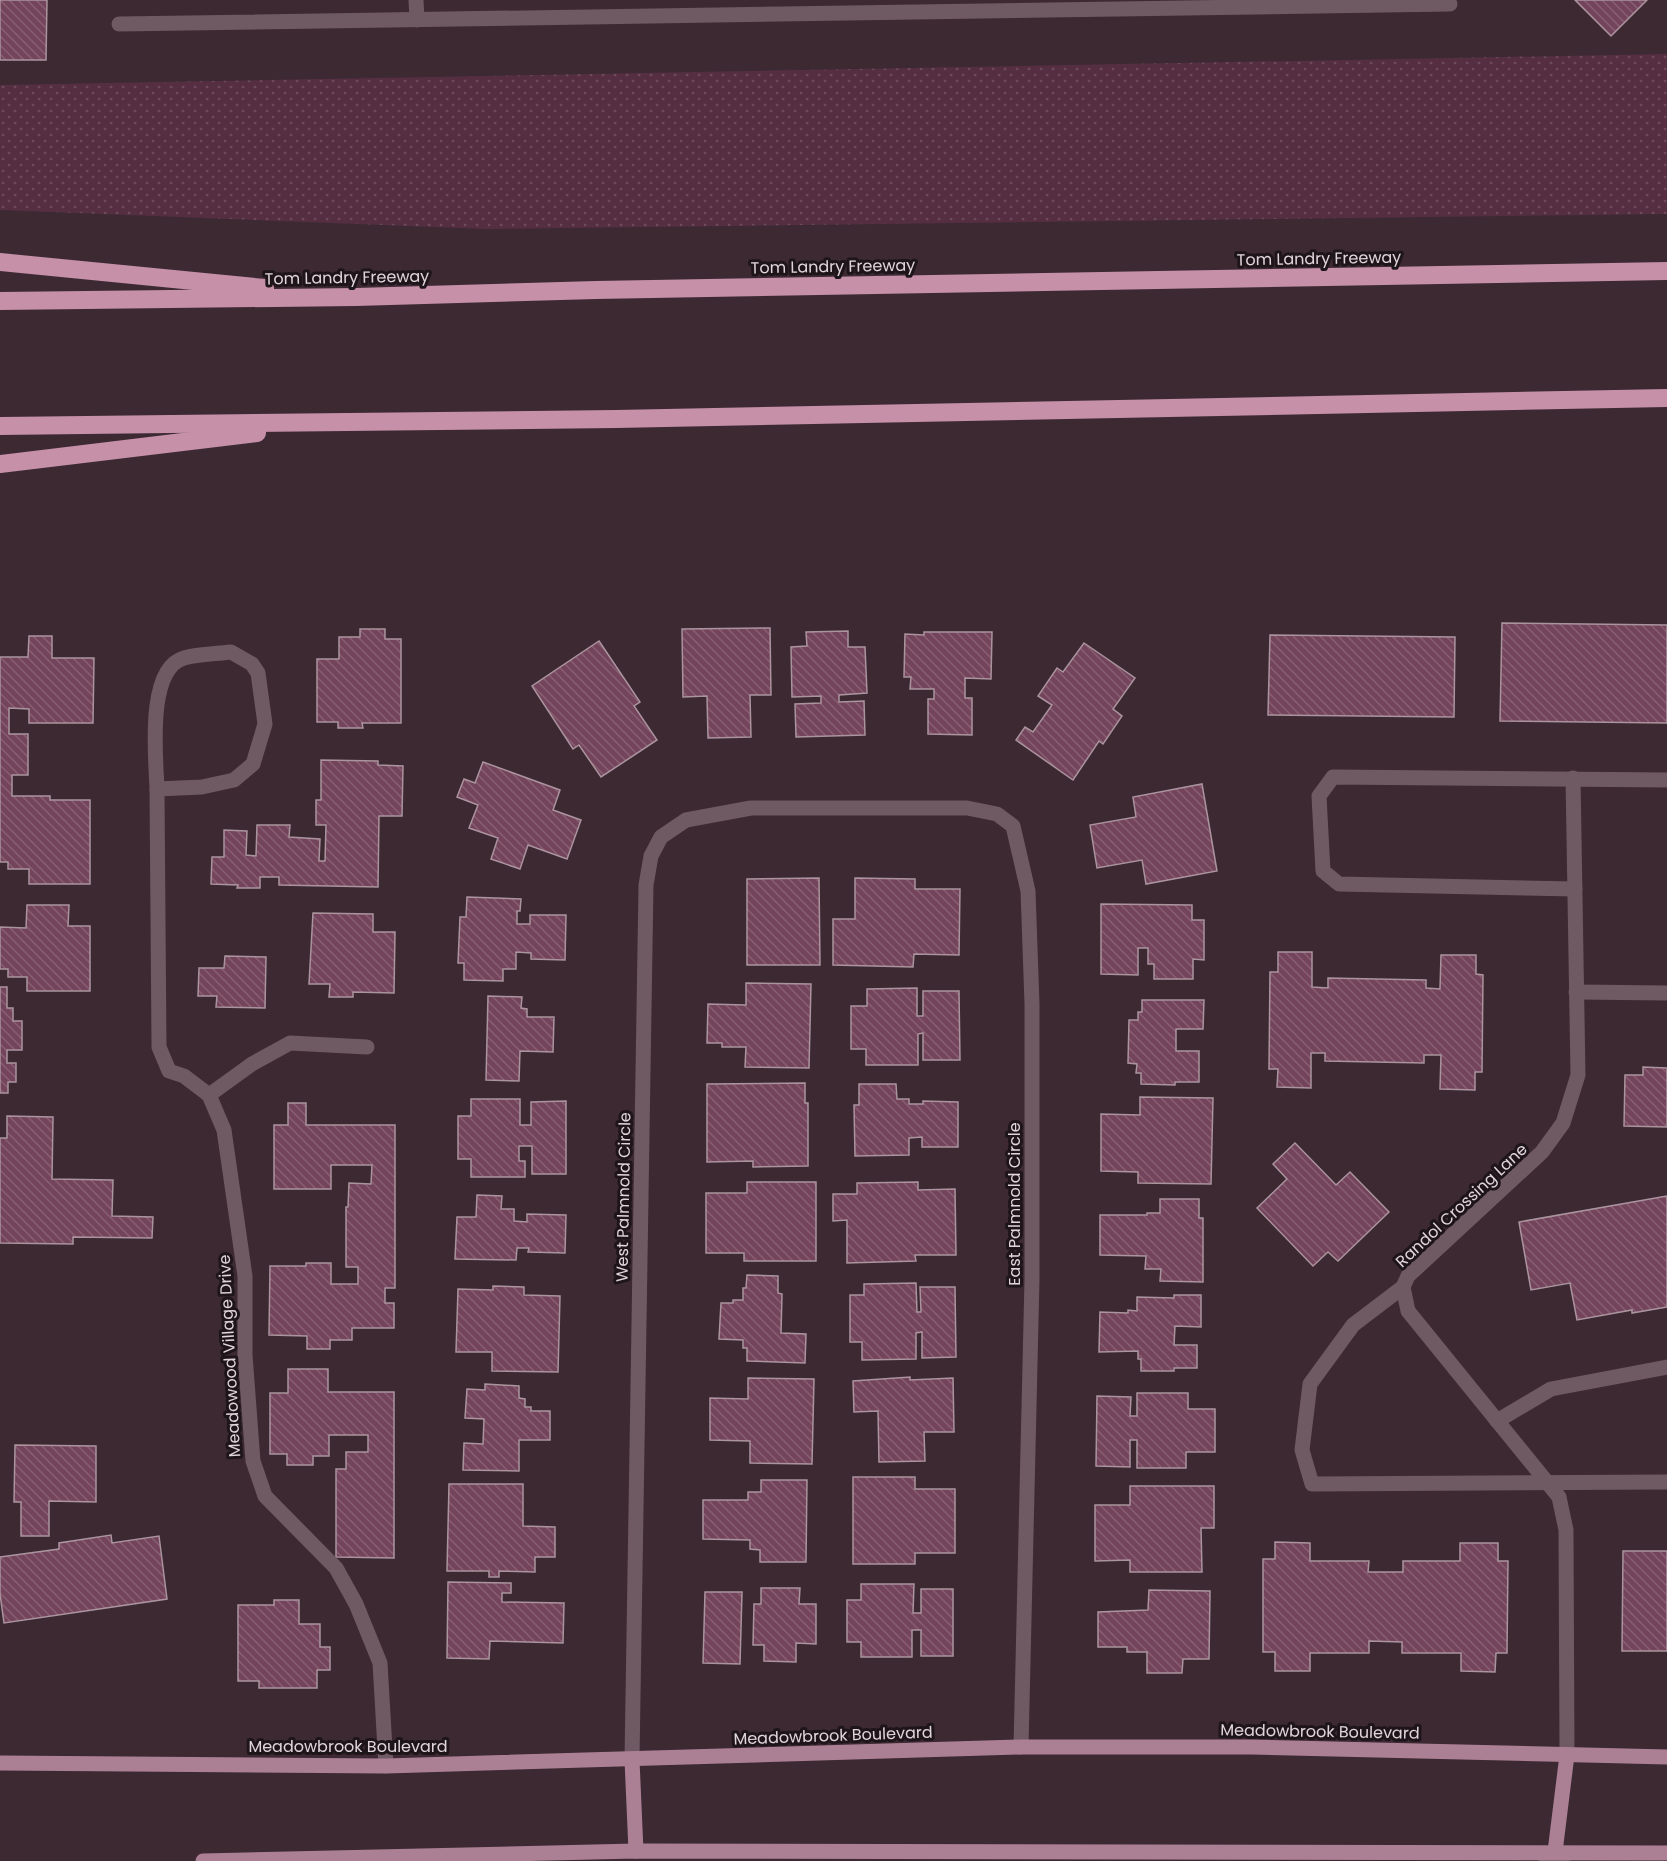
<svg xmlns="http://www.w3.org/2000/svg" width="1667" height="1861" viewBox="0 0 1667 1861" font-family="Poppins,sans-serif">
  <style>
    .grass { fill: url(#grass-dots) }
    .building { fill: url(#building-back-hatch); stroke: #ab949e; stroke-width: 1.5 }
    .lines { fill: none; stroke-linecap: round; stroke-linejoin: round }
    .minor { stroke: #6f5963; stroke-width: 15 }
    .major { stroke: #ac8094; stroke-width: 15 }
    .highway { stroke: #c590a8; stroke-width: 18 }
    .labels { text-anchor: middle; stroke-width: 6; stroke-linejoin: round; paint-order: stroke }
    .street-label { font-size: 16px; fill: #e1d4da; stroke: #1d1519 }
  </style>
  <defs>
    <pattern id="grass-dots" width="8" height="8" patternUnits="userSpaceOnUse" patternTransform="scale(1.5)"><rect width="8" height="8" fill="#552e41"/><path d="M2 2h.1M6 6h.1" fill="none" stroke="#6d4b5c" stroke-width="1.8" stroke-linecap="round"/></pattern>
    <pattern id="building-back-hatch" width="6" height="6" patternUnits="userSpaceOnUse" patternTransform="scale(1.5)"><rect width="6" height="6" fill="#73445b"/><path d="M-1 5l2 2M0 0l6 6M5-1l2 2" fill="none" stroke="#875e72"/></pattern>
  </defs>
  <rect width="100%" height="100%" fill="#3c2932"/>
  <polygon class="grass" points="1667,54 1667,214 487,229 0,210 0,85"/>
  <g class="building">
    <polygon points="0,0 47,0 46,60 0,60"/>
    <polygon points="1575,0 1647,0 1611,36"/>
    <polygon points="1502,623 1667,625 1667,723 1500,721"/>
    <polygon points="770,628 771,695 750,695 751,737 708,738 707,696 683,697 682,629"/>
    <polygon points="360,629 385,629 385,639 401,639 401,723 362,723 363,728 338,728 338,722 317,722 317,659 339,659 339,637 360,637"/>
    <polygon points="848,631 848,647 865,647 867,693 839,695 839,702 864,701 865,735 796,737 795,704 821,703 821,696 792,697 791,647 807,646 806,632"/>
    <polygon points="924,632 992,632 991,679 965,678 965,698 972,698 972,735 928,734 928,699 934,699 934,689 910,689 911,677 904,677 905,634 924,635"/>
    <polygon points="1270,635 1455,637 1454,717 1268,715"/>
    <polygon points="29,636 52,636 52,658 94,658 93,723 29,723 29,709 9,708 9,734 28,734 28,775 12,775 12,796 50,796 50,800 90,800 90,884 29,884 29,869 8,869 8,862 0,862 0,657 28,657"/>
    <polygon points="599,641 640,702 634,706 657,740 601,777 579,745 573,749 532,686"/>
    <polygon points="1084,643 1135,678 1113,709 1122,716 1103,744 1099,741 1073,780 1016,740 1025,727 1033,732 1052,705 1038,696 1057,668 1063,672"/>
    <polygon points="321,760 378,761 378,765 403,766 402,816 379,816 378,887 279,885 279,877 260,877 260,888 237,888 238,885 211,884 212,857 224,857 224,830 247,831 246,855 256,856 257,825 290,825 289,837 320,839 319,861 325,861 326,825 316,825 316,800 321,800"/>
    <polygon points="483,762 560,790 553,810 581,820 567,859 528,845 520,869 491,859 498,838 469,828 478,805 457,797 464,779 475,783"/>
    <polygon points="1202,784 1217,871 1146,884 1142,860 1097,868 1090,825 1136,817 1133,797"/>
    <polygon points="819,878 820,965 747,965 747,879"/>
    <polygon points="855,878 915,879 915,889 960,889 959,955 914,954 913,967 833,965 833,919 855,919"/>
    <polygon points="467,897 521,899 520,911 517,911 517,924 530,924 530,915 566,915 565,960 531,959 531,953 516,952 516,969 503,969 503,981 464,980 464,963 458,963 460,917 466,917"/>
    <polygon points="1101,904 1192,905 1192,920 1204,920 1204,960 1193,959 1193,979 1154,979 1154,964 1148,964 1148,948 1138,948 1138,975 1101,974"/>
    <polygon points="27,905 69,905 68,926 90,926 90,991 27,991 27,977 8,977 8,969 0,969 0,927 26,928"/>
    <polygon points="313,913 373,914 373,932 395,932 394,993 353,992 353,997 329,997 330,984 309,984"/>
    <polygon points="1278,952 1312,952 1312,987 1328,988 1328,978 1426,980 1426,988 1440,989 1441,955 1476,955 1476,974 1483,975 1482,1072 1475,1072 1475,1090 1440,1089 1441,1055 1424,1055 1424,1063 1325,1061 1325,1053 1311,1053 1311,1088 1277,1087 1278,1069 1269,1069 1270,972 1278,972"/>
    <polygon points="225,956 266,957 265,1008 216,1007 217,996 198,996 199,968 224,968"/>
    <polygon points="746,983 811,984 809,1068 745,1067 746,1047 722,1047 722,1043 707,1043 708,1004 746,1005"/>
    <polygon points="0,987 7,987 7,1008 13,1008 13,1021 22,1021 22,1050 7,1050 7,1063 16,1063 16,1082 8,1082 8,1093 0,1093"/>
    <polygon points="917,988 917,1016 923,1016 923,991 959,991 960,1060 923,1060 923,1033 918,1034 918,1065 866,1065 866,1049 851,1049 851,1006 867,1006 867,989"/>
    <polygon points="488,996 522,997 521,1008 527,1009 527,1017 554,1017 553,1052 520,1051 519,1081 486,1080"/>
    <polygon points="1142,1000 1204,1000 1203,1029 1176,1029 1176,1051 1199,1051 1199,1082 1175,1082 1175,1085 1141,1084 1141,1073 1136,1073 1137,1064 1128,1063 1129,1020 1138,1020 1138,1012 1142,1012"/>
    <polygon points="1643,1067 1667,1068 1667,1127 1624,1126 1625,1075 1643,1075"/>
    <polygon points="805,1083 805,1103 808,1103 808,1166 753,1167 753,1161 707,1162 707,1084"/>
    <polygon points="859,1084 896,1084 897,1099 909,1099 909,1104 923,1104 923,1101 958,1102 958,1147 922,1147 922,1137 909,1138 909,1155 855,1156 854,1105 859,1105"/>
    <polygon points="1140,1097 1213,1098 1211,1184 1138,1183 1138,1172 1101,1171 1101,1114 1140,1115"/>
    <polygon points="471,1099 520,1099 520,1125 531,1125 531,1102 566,1101 566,1174 532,1174 532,1146 519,1146 519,1161 525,1161 525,1177 471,1177 471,1159 458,1159 458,1116 471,1116"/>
    <polygon points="288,1103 306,1103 306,1125 395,1125 395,1288 385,1288 385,1303 394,1303 394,1328 352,1328 352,1340 330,1340 330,1349 307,1349 307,1336 269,1335 270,1266 306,1266 306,1263 331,1263 331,1284 358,1284 358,1267 346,1267 346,1207 348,1207 349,1183 371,1184 372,1165 331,1165 331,1189 274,1189 274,1125 288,1125"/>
    <polygon points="7,1116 53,1117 52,1179 113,1180 112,1216 153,1217 152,1238 73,1237 73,1244 0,1243 0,1138 7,1138"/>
    <polygon points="1295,1143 1336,1185 1350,1172 1389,1212 1338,1261 1328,1252 1313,1266 1257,1208 1287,1179 1273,1164"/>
    <polygon points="747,1182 816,1182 816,1261 744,1261 744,1253 706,1253 706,1193 747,1193"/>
    <polygon points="918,1182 918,1190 955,1189 956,1255 915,1255 916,1261 847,1263 847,1220 833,1221 833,1194 857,1194 857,1183"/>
    <polygon points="477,1195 502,1196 501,1209 514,1209 514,1221 527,1222 527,1214 566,1215 565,1253 528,1252 529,1248 517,1248 516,1260 455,1259 457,1217 476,1217"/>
    <polygon points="1667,1196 1667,1307 1632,1313 1632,1310 1577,1320 1570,1283 1531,1290 1519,1222"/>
    <polygon points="1160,1199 1199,1199 1199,1218 1203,1218 1203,1282 1160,1281 1161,1269 1145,1269 1146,1256 1100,1255 1100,1215 1147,1215 1147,1213 1160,1213"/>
    <polygon points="747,1275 778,1276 778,1293 782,1294 781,1333 806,1334 805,1363 747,1361 747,1348 743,1348 743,1340 719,1339 721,1303 733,1303 733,1300 743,1300 743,1288 746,1288"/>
    <polygon points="916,1283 917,1312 921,1312 920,1287 955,1287 956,1357 922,1358 922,1332 916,1333 916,1359 862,1360 862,1342 850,1342 850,1295 864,1295 864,1284"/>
    <polygon points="493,1286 524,1287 524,1295 560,1296 558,1372 492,1371 492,1352 456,1352 458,1289 493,1290"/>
    <polygon points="1174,1295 1201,1295 1201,1327 1175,1326 1174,1345 1197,1345 1197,1368 1174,1368 1174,1371 1141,1371 1141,1359 1138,1359 1138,1351 1099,1352 1100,1312 1128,1313 1128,1310 1137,1311 1137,1297 1174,1298"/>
    <polygon points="288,1369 328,1369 328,1392 394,1392 394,1558 336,1557 336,1469 346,1469 346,1452 368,1452 368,1435 329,1435 329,1456 313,1456 313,1465 287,1465 287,1454 270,1454 270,1393 288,1393"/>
    <polygon points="910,1377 910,1380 953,1378 954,1432 924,1432 925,1461 879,1462 878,1411 854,1412 853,1381"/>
    <polygon points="748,1378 814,1379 812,1464 750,1463 750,1441 710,1440 710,1398 748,1399"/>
    <polygon points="485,1384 519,1386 519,1398 525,1399 525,1407 531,1407 531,1411 550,1411 550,1440 519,1440 519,1471 463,1470 464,1443 483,1444 484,1419 465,1418 467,1389 485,1390"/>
    <polygon points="1137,1393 1188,1393 1188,1409 1215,1409 1215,1452 1186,1452 1186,1468 1137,1468 1137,1440 1130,1440 1130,1467 1096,1466 1097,1396 1131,1397 1130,1416 1137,1416"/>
    <polygon points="15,1445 96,1446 96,1502 49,1501 49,1536 21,1536 21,1502 14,1502"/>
    <polygon points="853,1477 915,1477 915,1489 955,1489 955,1553 915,1553 915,1564 853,1564"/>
    <polygon points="761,1480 807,1480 806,1562 760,1562 760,1550 750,1549 750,1540 703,1539 703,1500 748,1500 748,1492 761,1492"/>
    <polygon points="449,1484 523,1484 523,1526 555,1527 555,1557 535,1557 535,1572 499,1571 499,1577 489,1577 489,1571 447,1571"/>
    <polygon points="1130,1486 1214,1486 1214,1528 1201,1528 1202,1572 1130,1572 1130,1560 1095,1561 1095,1505 1130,1505"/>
    <polygon points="111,1535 112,1543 159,1536 167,1599 4,1623 0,1594 0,1557 59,1549 59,1543"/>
    <polygon points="1275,1542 1310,1543 1310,1561 1369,1561 1368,1572 1403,1572 1403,1561 1460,1561 1460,1543 1498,1543 1498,1561 1508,1561 1507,1653 1496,1653 1495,1672 1461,1671 1461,1653 1402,1653 1402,1642 1369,1641 1369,1653 1310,1653 1310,1671 1275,1671 1275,1652 1263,1652 1263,1559 1275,1559"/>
    <polygon points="1623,1551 1667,1551 1667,1651 1622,1651"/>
    <polygon points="448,1582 511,1583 511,1593 502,1593 502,1602 564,1603 563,1643 490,1641 489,1659 447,1658"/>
    <polygon points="861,1584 914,1584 913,1613 921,1613 921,1589 953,1589 953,1656 921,1656 921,1630 912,1630 912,1657 861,1657 861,1642 847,1642 847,1600 861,1600"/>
    <polygon points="761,1588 800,1588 799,1604 816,1604 816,1644 796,1643 796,1662 764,1661 764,1645 753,1645 754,1604 761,1604"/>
    <polygon points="1149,1590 1210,1591 1209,1659 1183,1659 1182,1673 1147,1673 1147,1652 1127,1652 1127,1647 1098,1647 1098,1612 1148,1610"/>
    <polygon points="705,1592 742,1592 740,1664 703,1663"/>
    <polygon points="274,1600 299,1600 299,1624 320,1624 320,1647 330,1647 330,1670 317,1670 317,1688 259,1688 259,1681 238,1681 238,1605 274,1605"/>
  </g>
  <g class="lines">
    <g class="minor">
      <polyline points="416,0 417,20"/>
      <polyline points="119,24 1450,4"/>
      <path d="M231 652 252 664 258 673 265 724 253 764 234 780 202 787 157 789C156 758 146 669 184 658 198 654 216 654 231 652Z"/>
      <polyline points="157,789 159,1047 169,1071 184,1076 209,1095 224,1130 245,1276 245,1355 253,1461 265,1496 336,1568 356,1604 380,1663 386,1766"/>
      <polyline points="1575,889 1339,884 1323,871 1319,796 1333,777 1667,780"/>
      <polyline points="1576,992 1667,993"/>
      <polyline points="209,1095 252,1064 290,1043 367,1047"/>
      <polyline points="1403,1287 1353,1325 1310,1384 1302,1450 1312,1484 1667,1482"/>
      <polyline points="1497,1421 1551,1389 1667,1367"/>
      <polyline points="1567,1755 1566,1530 1559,1497 1408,1311 1403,1287 1408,1276 1542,1152 1563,1123 1578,1075 1573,778"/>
      <polyline points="632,1760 646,885 651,856 661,837 686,820 751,808 967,808 997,814 1013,826 1028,891 1032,1004 1032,1279 1021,1747"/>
      <polyline points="1546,1861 1555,1852 1563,1861"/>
    </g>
    <g class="major">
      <polyline points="632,1760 636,1851"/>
      <polyline points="0,1763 386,1766 1021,1747 1252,1747 1667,1757"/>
      <polyline points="1555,1852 1567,1755"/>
      <polyline points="203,1861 636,1851 1667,1853"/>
    </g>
    <g class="highway">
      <polyline points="0,262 265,288"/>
      <polyline points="0,301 356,297 596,290 1667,271"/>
      <polyline points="0,426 616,419 1667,398"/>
      <polyline points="0,464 257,433"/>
    </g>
  </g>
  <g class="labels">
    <g class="street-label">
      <text transform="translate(1319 258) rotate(-1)" y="6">Tom Landry Freeway</text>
      <text transform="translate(833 266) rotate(-1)" y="6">Tom Landry Freeway</text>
      <text transform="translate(347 277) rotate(-1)" y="6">Tom Landry Freeway</text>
      <text transform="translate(623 1197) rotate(-89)" y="6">West Palmnold Circle</text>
      <text transform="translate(1014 1204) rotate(-90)" y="6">East Palmnold Circle</text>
      <text transform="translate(1461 1205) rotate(-43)" y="6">Randol Crossing Lane</text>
      <text transform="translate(229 1356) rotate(-93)" y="6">Meadowood Village Drive</text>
      <text transform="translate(1320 1731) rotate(1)" y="6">Meadowbrook Boulevard</text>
      <text transform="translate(833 1735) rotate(-2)" y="6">Meadowbrook Boulevard</text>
      <text x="348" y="1752">Meadowbrook Boulevard</text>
    </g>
  </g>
</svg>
